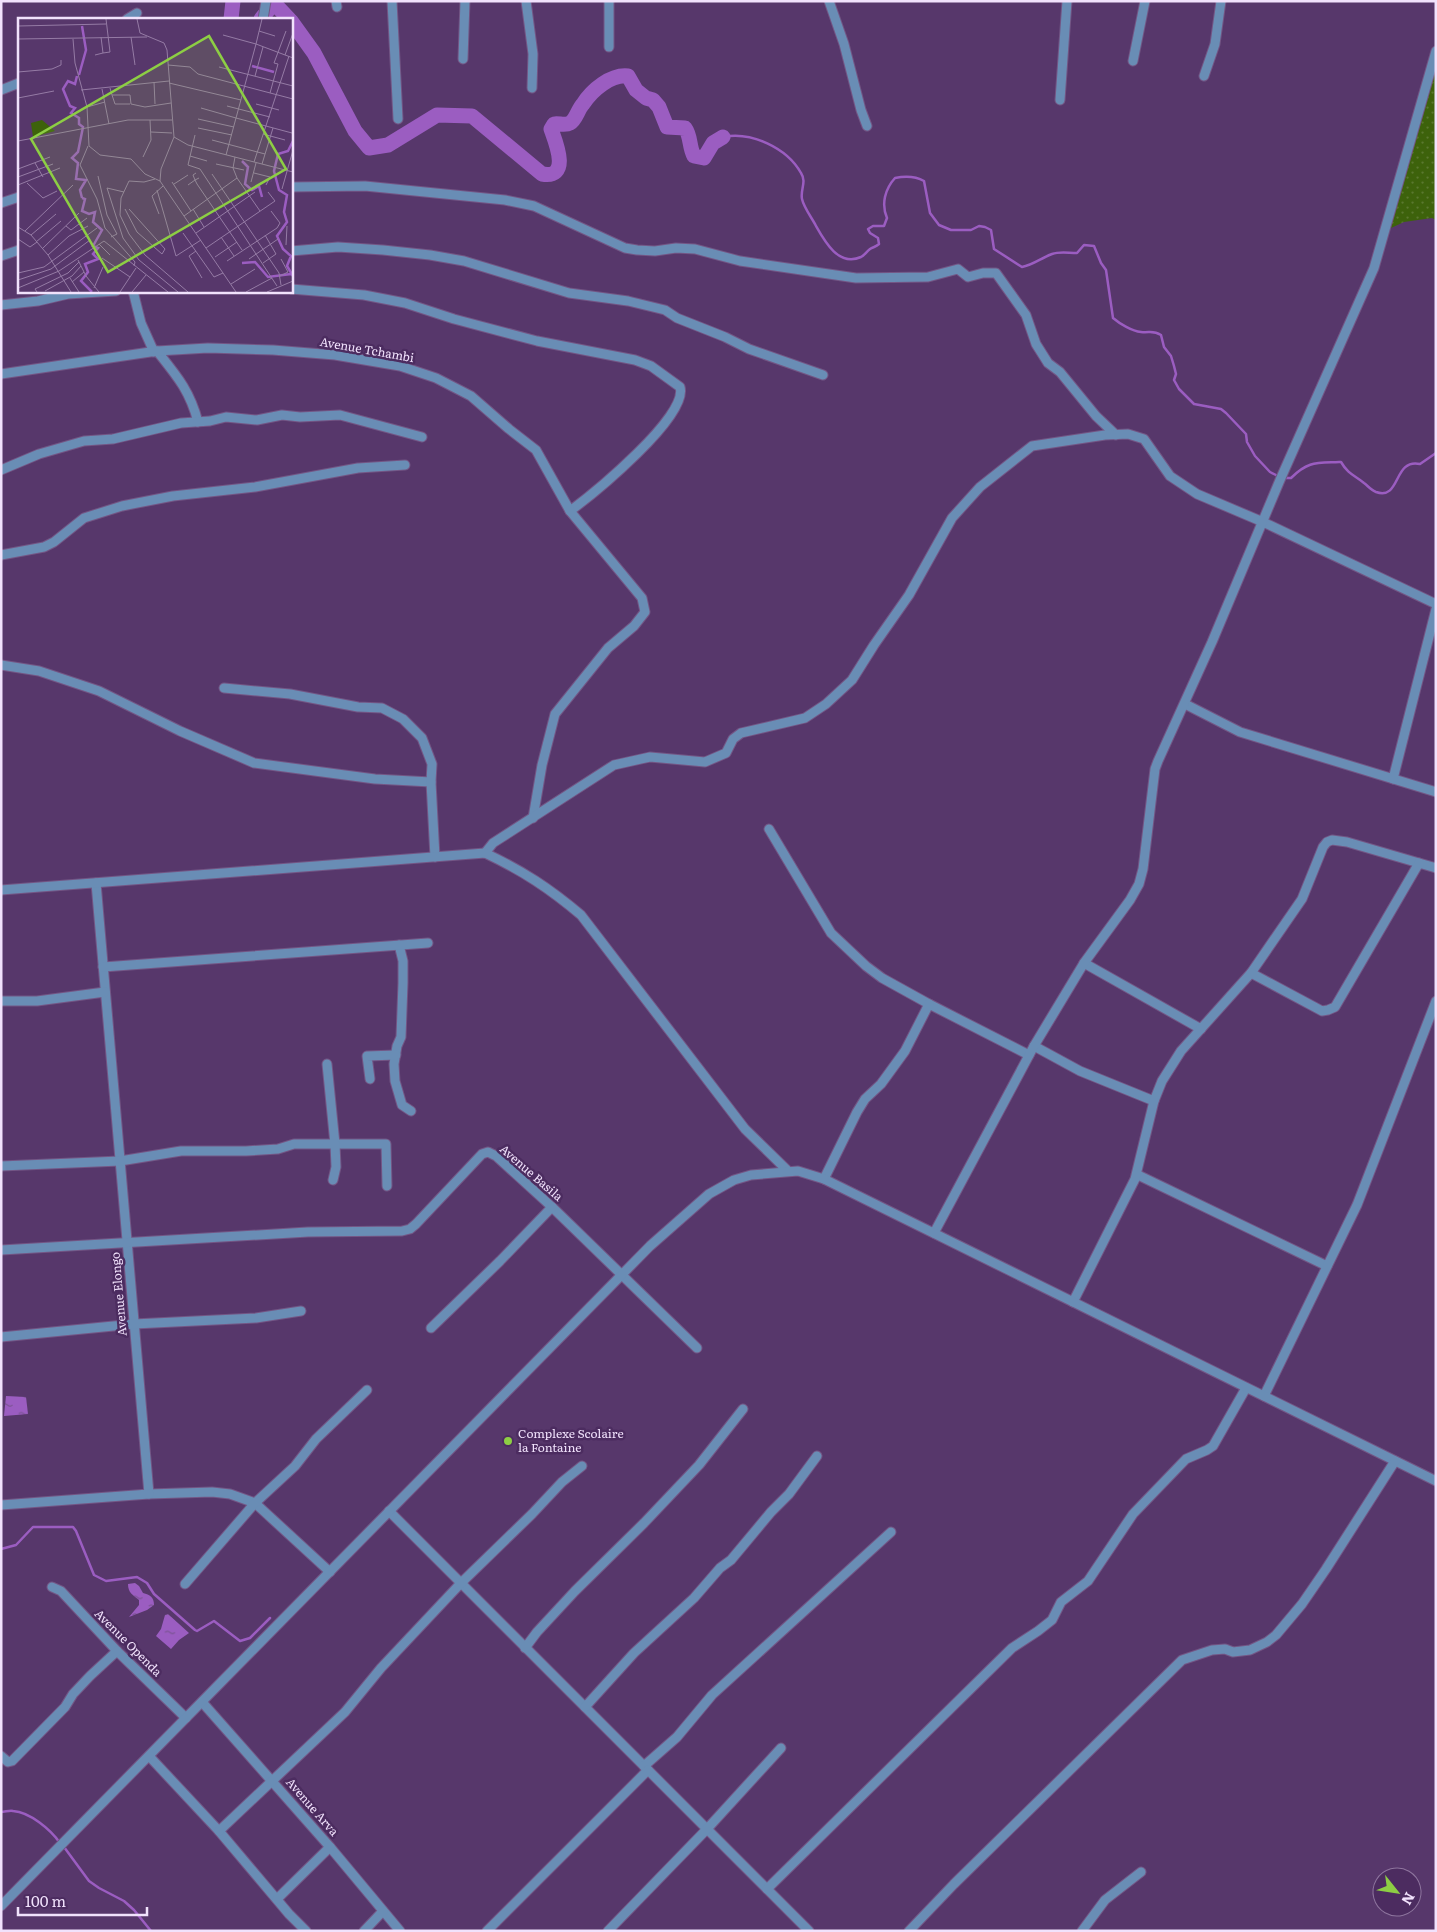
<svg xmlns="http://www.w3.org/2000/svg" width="1437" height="1932" viewBox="0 0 1437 1932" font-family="Literata,serif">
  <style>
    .grass { fill: url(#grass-dots) }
    .water { fill: url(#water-ripples) }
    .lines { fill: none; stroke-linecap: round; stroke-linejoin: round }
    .stream { stroke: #9b5dc1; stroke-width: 2.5 }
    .river { stroke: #9b5dc1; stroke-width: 15 }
    .minor-casing { stroke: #735685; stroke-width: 11 }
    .minor { stroke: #698db5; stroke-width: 9 }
    .poi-dot { fill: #8dce44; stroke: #4c2c60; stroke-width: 2 }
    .labels { text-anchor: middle; stroke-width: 5; stroke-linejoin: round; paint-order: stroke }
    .street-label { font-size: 12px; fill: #f1e2fc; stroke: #4c2c60 }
    .poi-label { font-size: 12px; fill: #f1e2fc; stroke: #4c2c60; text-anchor: start }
    .inset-river { fill: none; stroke: #9b5dc1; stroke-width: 2.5 }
    .inset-road { fill: none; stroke: #957ba5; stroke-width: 1 }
    .view { fill: #8dce44; fill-opacity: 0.15; stroke: #8dce44; stroke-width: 2.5 }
    .inset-edge { fill: none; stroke: #f1e2fc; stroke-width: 2.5 }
  </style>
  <defs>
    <pattern id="grass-dots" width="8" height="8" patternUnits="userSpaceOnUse" patternTransform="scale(1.25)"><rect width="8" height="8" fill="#3d620b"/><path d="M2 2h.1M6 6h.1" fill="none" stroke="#5a782f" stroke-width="1.8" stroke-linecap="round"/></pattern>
    <pattern id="water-ripples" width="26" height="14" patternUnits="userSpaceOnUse" patternTransform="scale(1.25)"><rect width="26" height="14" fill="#9b5dc1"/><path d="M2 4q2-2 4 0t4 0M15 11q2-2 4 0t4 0" fill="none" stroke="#7a5392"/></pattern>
  </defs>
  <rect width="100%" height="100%" fill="#57376b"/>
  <polygon class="grass" points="1436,64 1436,220 1432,218 1404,222 1389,229"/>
  <g class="water">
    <polygon points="6,1396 26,1397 28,1414 4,1416"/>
    <path d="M135 1583 139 1586 143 1593C150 1595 154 1597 154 1605L147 1610 129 1617 139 1605V1600C133 1595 128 1593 128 1584Z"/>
    <polygon points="168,1614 189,1633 179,1640 171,1649 156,1636 161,1629 165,1615"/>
  </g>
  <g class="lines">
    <g class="stream">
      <path d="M723 137C751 131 787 148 801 173 807 182 800 190 802 199 804 208 812 218 816 226 825 242 839 267 861 257 865 255 866 252 870 249 873 247 876 247 879 244L878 238 870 233 868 229 873 226H884L887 218C881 204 885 189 895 178 905 176 915 176 924 181L930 213 939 225 951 230H971L979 226 985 227 991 230 994 249 1022 267C1033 265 1041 258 1052 254 1060 251 1068 253 1077 253L1084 245 1094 246 1101 263 1106 270 1113 318C1120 324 1132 331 1141 332 1150 333 1153 330 1161 335L1164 347 1171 356 1174 366 1176 374 1174 380 1179 389 1194 404 1221 409 1226 413 1246 434 1247 442 1255 456 1270 472 1278 476"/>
      <path d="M1283 478H1291C1308 461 1316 463 1339 462H1341C1348 474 1354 475 1364 483 1368 486 1371 490 1376 492 1401 501 1393 458 1420 464L1436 453"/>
      <polyline points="1,1549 16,1545 33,1527 73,1527 76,1531 94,1575 106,1581 137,1577 147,1583 154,1594 195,1630 197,1631 214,1621 240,1641 250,1638 270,1618"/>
      <path d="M1 1812C5 1812 10 1810 13 1811 30 1812 51 1830 60 1843"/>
      <polyline points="64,1847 89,1881 99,1888 124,1901 134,1910 151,1931"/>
    </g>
    <g class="river">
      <polyline points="231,19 233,1"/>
      <polyline points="261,19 274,3 289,19"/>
      <path d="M291 21 314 53 355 131 369 148 388 145 437 115 472 116 542 174C571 179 556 143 551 129L554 124C559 123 565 126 570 123 576 120 578 109 583 104 592 90 611 74 628 76L636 90 646 98 653 100 659 107 667 127 685 128C691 136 689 147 694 156L704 158 713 143 723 137"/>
    </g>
    <defs>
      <g id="minor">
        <polyline points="336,1 337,7"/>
        <polyline points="392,1 398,119"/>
        <polyline points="526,1 533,54 532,88"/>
        <polyline points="609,1 609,47"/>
        <polyline points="829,1 844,44 861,110 867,126"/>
        <polyline points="127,19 137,13"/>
        <polyline points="263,19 266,1"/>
        <polyline points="463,59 465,1"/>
        <polyline points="1133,61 1145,1"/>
        <polyline points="1204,76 1215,44 1221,1"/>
        <polyline points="1,90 19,83"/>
        <polyline points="1060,100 1067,1"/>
        <polyline points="291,187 365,186 505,200 534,206 625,248 637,250 655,251 676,248 695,249 740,261 856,278 928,277 958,269 968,277 983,273 996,273 1026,315 1036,344 1048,363 1060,372 1096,416 1116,435"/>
        <polyline points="1,203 19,197"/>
        <polyline points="291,251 338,247 383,250 430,255 464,261 569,293 628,301 665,310 677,318 725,337 749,349 823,375"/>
        <polyline points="1,256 19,250"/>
        <path d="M291 289 364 295 405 303 454 319 537 341 635 360 651 366 680 387C689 416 593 494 570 511"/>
        <polyline points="133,291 141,323 154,352"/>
        <polyline points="1,305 38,301 68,294 116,291"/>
        <path d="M157 351C177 376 190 391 198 422"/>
        <polyline points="1,374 157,351 208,348 273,350 335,355 400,366 436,378 471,396 509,429 536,450 570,511 642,598 645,612 634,626 608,648 555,714 542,765 533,818"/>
        <polyline points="1,470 39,454 84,441 113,439 181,423 210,421 226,417 257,420 282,415 300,417 340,415 422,437"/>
        <polyline points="1,555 44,547 54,542 84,518 122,506 173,496 255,487 358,468 405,465"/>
        <polyline points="1,665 39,671 99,691 180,731 254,763 375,779 431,782"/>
        <polyline points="224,688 290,694 358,707 382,708 403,719 422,738 432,764 431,782 435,857"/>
        <polyline points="1185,704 1240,732 1436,792"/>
        <polyline points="1393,779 1436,609"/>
        <polyline points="769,829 831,933 866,966 882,978 929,1004 1029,1055"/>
        <polyline points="485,853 493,843 614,765 650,757 705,762 726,753 733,739 741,733 805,718 826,704 852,680 874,645 909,595 952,518 980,487 1032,446 1105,435 1128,434 1144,439 1170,476 1197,494 1263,522 1436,604"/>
        <polyline points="96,883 149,1494 212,1492 230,1494 255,1503 330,1572"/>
        <path d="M1 890 485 853C523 871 549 888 581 915L745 1129 788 1171"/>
        <polyline points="399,945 403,961 403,983 401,1037 397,1046 394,1064 395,1081 402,1105 411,1111"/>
        <polyline points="1084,963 1201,1029"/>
        <polyline points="103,967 428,943"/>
        <polyline points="1251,973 1302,899 1323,847 1327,842 1332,840 1347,842 1419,863"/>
        <polyline points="1,1001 37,1001 105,992"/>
        <polyline points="1034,1046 1080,1071 1154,1101"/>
        <polyline points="327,1064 335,1144 386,1144 387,1186"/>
        <polyline points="370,1079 367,1056 396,1055"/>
        <polyline points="1,1166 120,1161 181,1151 246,1151 278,1149 294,1144 335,1144 336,1167 333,1180"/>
        <polyline points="1138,1175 1327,1266"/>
        <polyline points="824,1179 857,1112 865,1099 881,1084 905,1051 929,1004"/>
        <polyline points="934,1233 1034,1046 1084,963 1130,900 1139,884 1143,869 1155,769 1158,761 1212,642 1280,480 1374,268 1436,51"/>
        <polyline points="1,1250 308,1232 402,1231 410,1229 416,1224 482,1154 488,1152 496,1156 552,1207 697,1348"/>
        <polyline points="1073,1302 1135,1179 1154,1101 1162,1081 1181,1051 1251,973 1322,1011 1328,1010 1335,1007 1419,863 1436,868"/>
        <polyline points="431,1328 500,1261 552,1207"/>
        <polyline points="1,1337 134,1324 256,1318 301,1311"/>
        <polyline points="1264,1396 1357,1205 1436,1001"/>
        <polyline points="1,1505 149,1494"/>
        <polyline points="389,1511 809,1931"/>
        <polyline points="185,1584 255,1503 295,1466 316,1439 367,1390"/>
        <polyline points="52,1587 61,1591 117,1651 186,1718"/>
        <polyline points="525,1648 537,1632 575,1591 644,1523 699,1465 743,1409"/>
        <polyline points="202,1702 330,1847 400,1931"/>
        <polyline points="585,1707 634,1653 694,1598 720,1568 731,1560 771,1512 789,1494 817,1456"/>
        <polyline points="1,1756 8,1762 12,1761 65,1707 73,1694 90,1676 117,1651"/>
        <polyline points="149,1756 219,1831 289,1914 306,1931"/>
        <polyline points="644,1766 677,1737 712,1695 891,1532"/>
        <polyline points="219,1831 345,1712 381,1668 461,1583 532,1514 562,1482 582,1466"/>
        <polyline points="767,1889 1012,1648 1038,1631 1052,1620 1061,1602 1088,1581 1133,1514 1186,1459 1207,1450 1213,1446 1246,1388"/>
        <polyline points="277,1899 330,1847"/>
        <polyline points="1,1906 650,1246 709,1194 734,1180 751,1175 798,1171 824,1179 1436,1481"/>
        <polyline points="364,1931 383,1911"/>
        <polyline points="487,1931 648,1770"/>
        <polyline points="608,1931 707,1829 781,1748"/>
        <polyline points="909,1931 954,1884 1182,1660 1212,1650 1225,1649 1233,1652 1250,1650 1267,1642 1276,1635 1302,1604 1326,1569 1395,1461"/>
        <polyline points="1082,1931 1105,1900 1141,1872"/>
      </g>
    </defs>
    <use href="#minor" class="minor-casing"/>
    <use href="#minor" class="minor"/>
  </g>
  <circle class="poi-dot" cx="508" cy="1441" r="5"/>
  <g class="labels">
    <g class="street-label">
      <text transform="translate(367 350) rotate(10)" y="4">Avenue Tchambi</text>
      <text transform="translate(531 1173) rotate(41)" y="4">Avenue Basila</text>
      <text transform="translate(119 1294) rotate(-95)" y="4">Avenue Elongo</text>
      <text transform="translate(128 1643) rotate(45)" y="4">Avenue Openda</text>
      <text transform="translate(312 1807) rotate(49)" y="4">Avenue Arva</text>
    </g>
    <g class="poi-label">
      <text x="518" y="1438">Complexe Scolaire<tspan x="518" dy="14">la Fontaine</tspan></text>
    </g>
  </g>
  <g transform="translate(18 18)">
    <rect width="275" height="275" fill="#57376b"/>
    <path d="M24 102 37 113 15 119 13 105Z" fill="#3d620b"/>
    <path class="inset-river" d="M234 48 256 54M61 57 68 32 64 8M59 58 57 66 50 63 45 71 52 88 57 90 53 95 61 100V106L65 109 60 134 54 140 60 145 58 161 68 162 62 172 64 180M275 123 270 133 260 136 256 153 261 172 269 177 266 194 269 204 259 218 265 231 273 238 269 248 275 258M224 143 230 149 227 166 234 172 241 168 244 179M64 180 67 181 64 193 71 196 77 194 75 204 84 212 75 228 80 230 75 236 80 241 67 246 70 254 63 263 74 274M224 245 237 244 250 259 273 256"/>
    <path class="inset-road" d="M119 1 122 15 146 25 149 32 156 119 143 151 142 163 218 274M244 1 238 26 275 40M0 8 88 6M241 13 257 18M205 17 238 26 208 137M113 19 117 47M0 21 129 19M55 21 57 45 69 89M85 35 92 34 88 1M77 37 85 35 83 19M267 37 275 15M150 47 172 49 180 56 275 81M201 49 275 68M0 54 34 51 43 47V42M237 58 245 29M136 64 137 86M151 65 223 82M92 70 94 77H112L113 86 127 89 153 85M84 71 91 106M63 72 151 63M252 75 260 46 256 45 268 13M94 77 97 86H112M0 80 36 73M87 84 69 89 71 128 82 137 113 141 127 156 142 163M238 86 261 92M209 88 252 99M183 90 218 100M218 100 274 115M180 101 216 109M180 110 214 117M133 114 154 115M245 116 267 122M177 117 170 147 182 151 259 268M156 119 170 127 275 154M194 122 247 136M0 123 110 102H154M70 128 62 147 79 181 87 210 117 244 116 248M172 138 189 143M125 139 133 122 132 102M236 144 271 38M17 145 25 159M198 146 226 152M244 146 255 110M0 151 32 139M236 155 252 159 248 167M194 156 261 255 263 267M80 158 89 197 99 216 93 219M0 159 35 146M181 160 177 162 179 166 224 232M219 160 242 193M137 161 126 164 111 163 103 180 102 197 111 216 127 237 170 274M154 164 173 193M233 164 238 145M9 165 25 180 39 173M156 166 170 157M0 167 42 150M170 167 177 162 175 157 178 155M264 171 275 132M139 172 158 238 183 222M106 174 89 170 105 220 121 242 160 274M107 191 119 214 144 236 147 231 111 191M175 191 186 209M141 196 134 178 145 168M166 198 219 160 215 150 217 139M48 208 53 212 69 200M0 209 13 217 30 237 53 274M7 213 55 167M165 215 196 259 205 255M178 215 237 174M13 217 38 196M203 219 216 238M0 221 12 229 19 224M18 224 43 203M81 226 92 237M268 227 269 208M188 230 257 183 250 174M24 231 61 195M178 233 171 238 184 260M30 237 51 218 70 208M197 239 219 224M84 240 112 259M231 241 260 221M60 242 68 258 81 274M209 243 259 210 262 205 253 193M245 245 258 236 247 217M0 255 26 249 79 210M262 258 270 254 263 241M52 260 61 274M0 262 33 251 72 222M54 264 66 254M213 266 237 251M0 270 41 253 86 223 150 274M76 270 85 249M27 273 54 258 63 248M19 274 17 271 50 255 61 244M102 274 118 250M114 274 128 257M228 274 254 260M249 274 275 263"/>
    <path class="view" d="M191 18 268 151 90 254 13 121Z"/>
    <rect width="275" height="275" class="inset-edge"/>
  </g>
  <rect width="1437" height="1932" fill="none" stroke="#f1e2fc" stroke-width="5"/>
  <g transform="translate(1397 1892) rotate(120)"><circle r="24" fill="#4c2c60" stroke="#8e759e"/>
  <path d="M0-4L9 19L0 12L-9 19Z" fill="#8dce44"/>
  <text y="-8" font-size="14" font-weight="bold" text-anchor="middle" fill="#f1e2fc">N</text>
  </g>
  <path d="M18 1907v8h129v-8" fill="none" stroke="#f1e2fc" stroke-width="2.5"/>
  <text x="25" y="1907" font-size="15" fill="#f1e2fc" stroke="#4c2c60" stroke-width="4" paint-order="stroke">100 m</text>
</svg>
